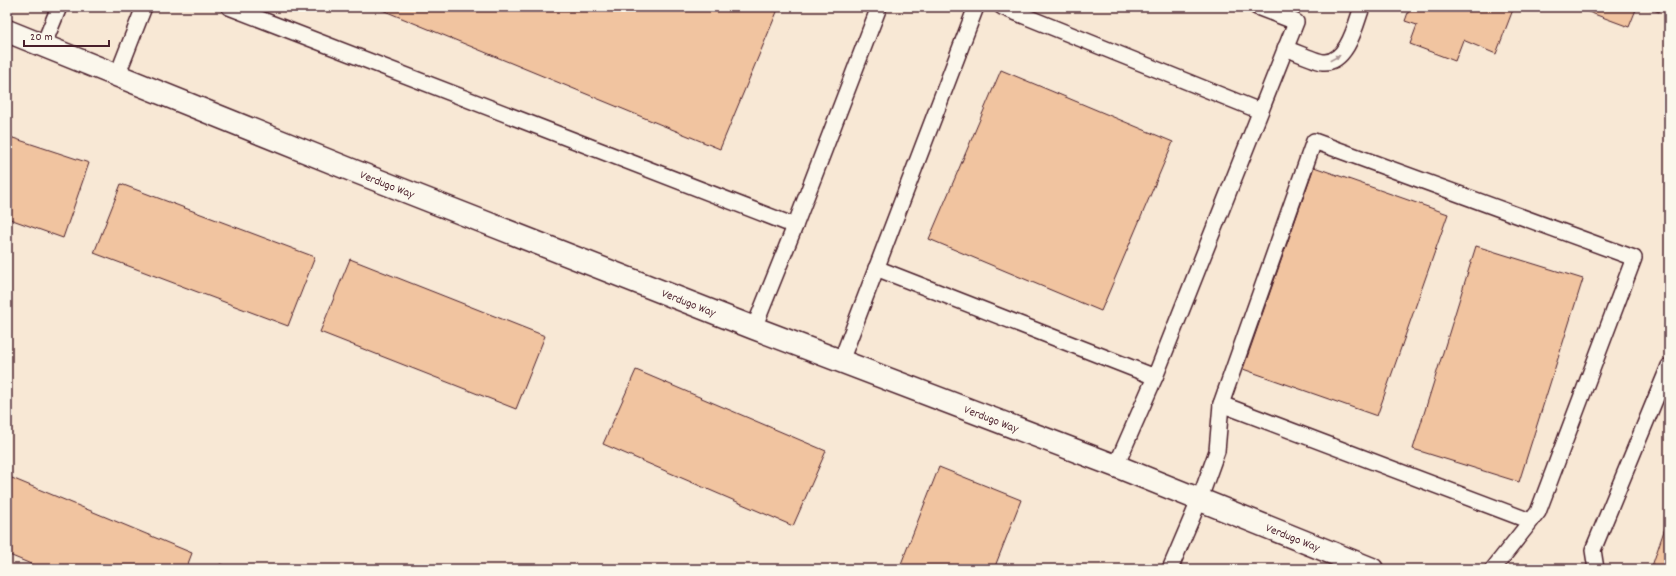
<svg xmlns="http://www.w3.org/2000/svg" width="1676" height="576" viewBox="0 0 1676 576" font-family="Dekko,sans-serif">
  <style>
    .building { fill: #f1c4a0; stroke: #4a1f2b }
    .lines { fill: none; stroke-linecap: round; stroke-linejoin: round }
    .service-casing { stroke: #4a1f2b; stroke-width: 18 }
    .minor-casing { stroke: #4a1f2b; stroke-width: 25 }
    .service { stroke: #fbf7ec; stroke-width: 15 }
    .minor { stroke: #fbf7ec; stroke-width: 22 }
    .oneway { fill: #ab9695 }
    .labels { text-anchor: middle; stroke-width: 4; stroke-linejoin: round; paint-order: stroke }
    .street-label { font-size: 12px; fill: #4a1f2b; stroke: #fbf7ec }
  </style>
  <rect width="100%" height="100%" fill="#f8e8d5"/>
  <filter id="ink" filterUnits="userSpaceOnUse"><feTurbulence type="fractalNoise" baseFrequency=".025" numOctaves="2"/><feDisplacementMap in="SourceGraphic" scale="8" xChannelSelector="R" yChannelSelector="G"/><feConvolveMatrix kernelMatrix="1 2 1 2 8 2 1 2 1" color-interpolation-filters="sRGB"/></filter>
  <g filter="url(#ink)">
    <g class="building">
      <polygon points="375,7 779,7 720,149"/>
      <polygon points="1410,7 1514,7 1496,54 1463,40 1455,61 1410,44 1417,25 1405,21"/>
      <polygon points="1575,7 1637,7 1629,27"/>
      <polygon points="1645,7 1661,7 1659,12"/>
      <polygon points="1001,70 1173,142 1101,311 929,239"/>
      <polygon points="7,136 89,163 63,238 7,218"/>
      <polygon points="1314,167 1448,214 1377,416 1243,369"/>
      <polygon points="121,184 315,257 288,326 94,253"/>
      <polygon points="1476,246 1583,279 1519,482 1413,449"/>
      <polygon points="350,259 545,336 516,409 320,332"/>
      <polygon points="636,370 826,451 793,526 603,444"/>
      <polygon points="939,467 1021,500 994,569 899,569"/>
      <polygon points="7,476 192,553 186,569 43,569 7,554"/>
      <polygon points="1669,516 1669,569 1651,569"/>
      <polygon points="220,564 232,569 218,569"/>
    </g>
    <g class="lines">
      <defs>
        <g id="service">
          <polyline points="229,7 795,226"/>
          <polyline points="1002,7 1260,111"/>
          <polyline points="43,46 59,7"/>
          <path d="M1285 48C1294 51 1315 61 1323 62 1347 64 1356 24 1362 7"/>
          <polyline points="117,76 144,7"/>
          <polyline points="876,268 1155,377"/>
          <polyline points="754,328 795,226 879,7"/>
          <polyline points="841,361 976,7"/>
          <polyline points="1221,404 1530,521"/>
          <polyline points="1116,466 1155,377 1296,22 1257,7"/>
          <polyline points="1170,569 1199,501 1217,451 1221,404 1314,141 1634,258 1538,512 1493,569"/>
          <polyline points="1596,569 1593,550 1669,366"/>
        </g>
        <g id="minor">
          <path id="s1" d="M7 31 349 169 754 328 1116 466 1372 569"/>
        </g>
      </defs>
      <use href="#service" class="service-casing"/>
      <use href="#minor" class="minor-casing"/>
      <use href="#service" class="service"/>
      <use href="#minor" class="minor"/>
    </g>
    <defs><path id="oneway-solid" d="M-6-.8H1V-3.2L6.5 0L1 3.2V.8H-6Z"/></defs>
    <use class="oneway" href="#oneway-solid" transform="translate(1335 58) rotate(-28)"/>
  </g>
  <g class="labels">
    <g class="street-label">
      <text dy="4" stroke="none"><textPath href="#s1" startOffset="410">Verdugo Way</textPath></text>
      <text dy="4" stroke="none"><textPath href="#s1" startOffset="734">Verdugo Way</textPath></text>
      <text dy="4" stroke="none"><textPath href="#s1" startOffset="1058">Verdugo Way</textPath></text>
      <text dy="4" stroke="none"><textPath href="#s1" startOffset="1382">Verdugo Way</textPath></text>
    </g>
  </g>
  <rect width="1676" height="576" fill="none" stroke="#fbf7ec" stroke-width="24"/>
  <rect x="12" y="12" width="1652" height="552" fill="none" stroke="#4a1f2b" stroke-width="1.5" filter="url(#ink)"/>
  <path d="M24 40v6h85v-6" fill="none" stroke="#4a1f2b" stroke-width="2"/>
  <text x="30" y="40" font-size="12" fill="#4a1f2b" stroke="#fbf7ec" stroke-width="3" paint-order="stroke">20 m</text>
</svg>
